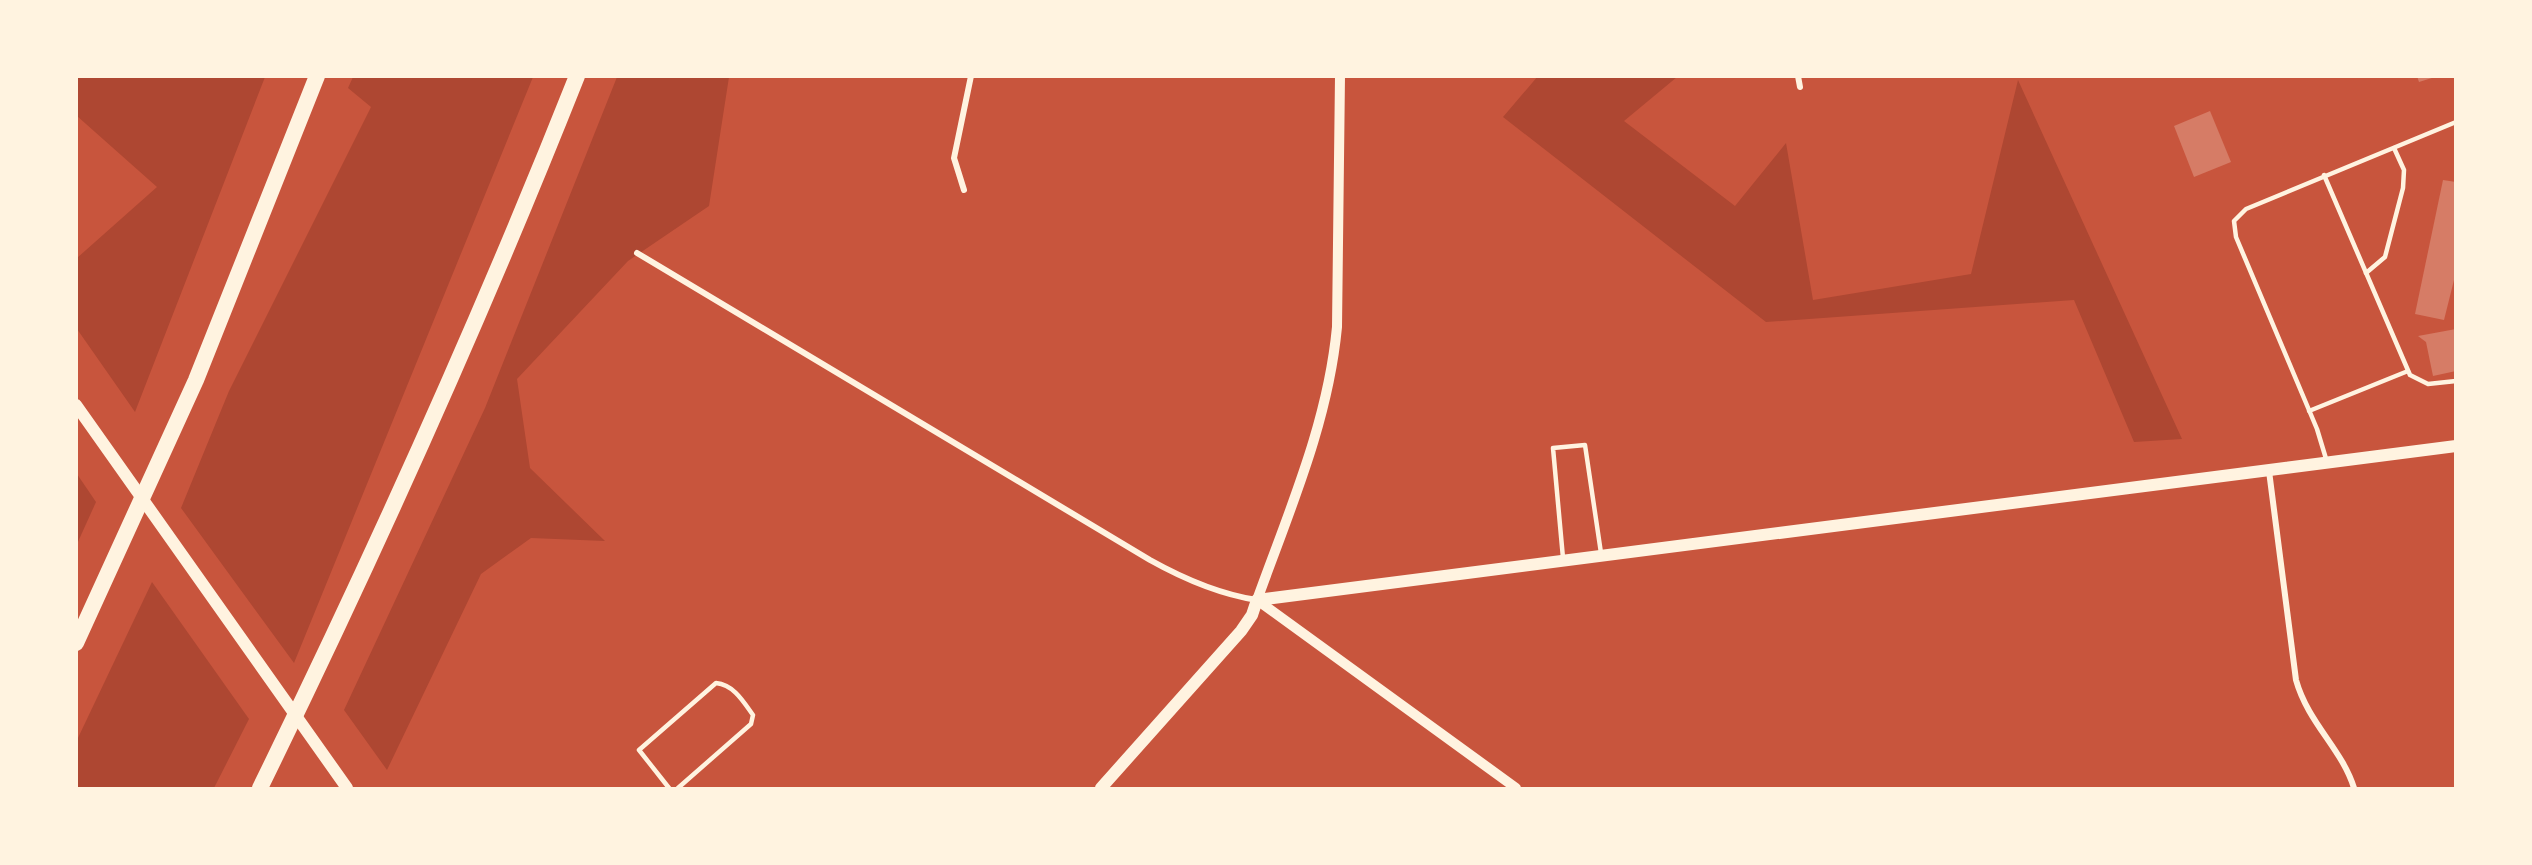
<svg xmlns="http://www.w3.org/2000/svg" width="2532" height="865" viewBox="0 0 2532 865" font-family="Poppins,sans-serif">
  <style>
    .green { fill: #ae4732 }
    .building { fill: #d67c66 }
    .lines { fill: none; stroke-linecap: round; stroke-linejoin: round }
    .service { stroke: #fff3e0; stroke-width: 4.5 }
    .minor { stroke: #fff3e0; stroke-width: 6 }
    .tertiary { stroke: #fff3e0; stroke-width: 10 }
    .secondary { stroke: #fff3e0; stroke-width: 12 }
    .motorway { stroke: #fff3e0; stroke-width: 16 }
  </style>
  <rect width="100%" height="100%" fill="#c8553d"/>
  <g class="green">
    <polygon points="77,76 265,77 135,412 77,329 77,258 157,187 77,116"/>
    <polygon points="1538,76 1677,77 1624,121 1735,206 1786,143 1813,300 1971,274 2018,80 2182,439 2134,442 2074,300 1766,322 1503,117"/>
    <polygon points="353,77 533,77 294,663 181,508 229,391 371,107 348,88"/>
    <polygon points="617,77 729,77 709,206 628,261 517,379 530,468 605,541 531,538 481,574 387,770 344,710 485,408"/>
    <polygon points="77,474 96,502 77,544"/>
    <polygon points="152,582 249,719 214,788 77,788 77,740"/>
  </g>
  <g class="building">
    <polygon points="2417,76 2435,76 2435,77 2419,82"/>
    <polygon points="2210,111 2231,162 2194,177 2174,126"/>
    <polygon points="2443,180 2456,182 2456,272 2444,320 2415,314"/>
    <polygon points="2456,329 2456,371 2433,376 2426,342 2418,336"/>
  </g>
  <g class="lines">
    <g class="service">
      <polyline points="2324,175 2410,375 2428,384 2456,381"/>
      <polyline points="2366,273 2385,257 2403,188 2404,170 2394,148"/>
      <polyline points="2309,411 2408,371"/>
      <polyline points="2327,462 2317,429 2236,237 2234,221 2246,209 2456,122"/>
      <polyline points="1563,558 1553,448 1585,445 1601,553"/>
      <path d="M669 788 639 750 716 683C734 685 743 701 753 715L751 724 678 788"/>
    </g>
    <g class="minor">
      <polyline points="1798,76 1800,87"/>
      <polyline points="964,190 954,158 971,76"/>
      <path d="M637 253 1150 560C1184 579 1218 594 1257 600"/>
      <path d="M2269 471 2296 680C2308 723 2342 749 2354 788"/>
    </g>
    <path class="tertiary" d="M1340 76 1337 327C1328 423 1289 511 1257 600L1516 788"/>
    <g class="secondary">
      <polyline points="76,405 347,788"/>
      <polyline points="1101,788 1241,631 1252,615 1257,600 2456,446"/>
    </g>
    <g class="motorway">
      <polyline points="76,643 196,380 317,76"/>
      <path d="M260 788C374 555 481 318 577 76"/>
    </g>
  </g>
  <rect width="2532" height="865" fill="none" stroke="#fff3e0" stroke-width="156"/>
</svg>
